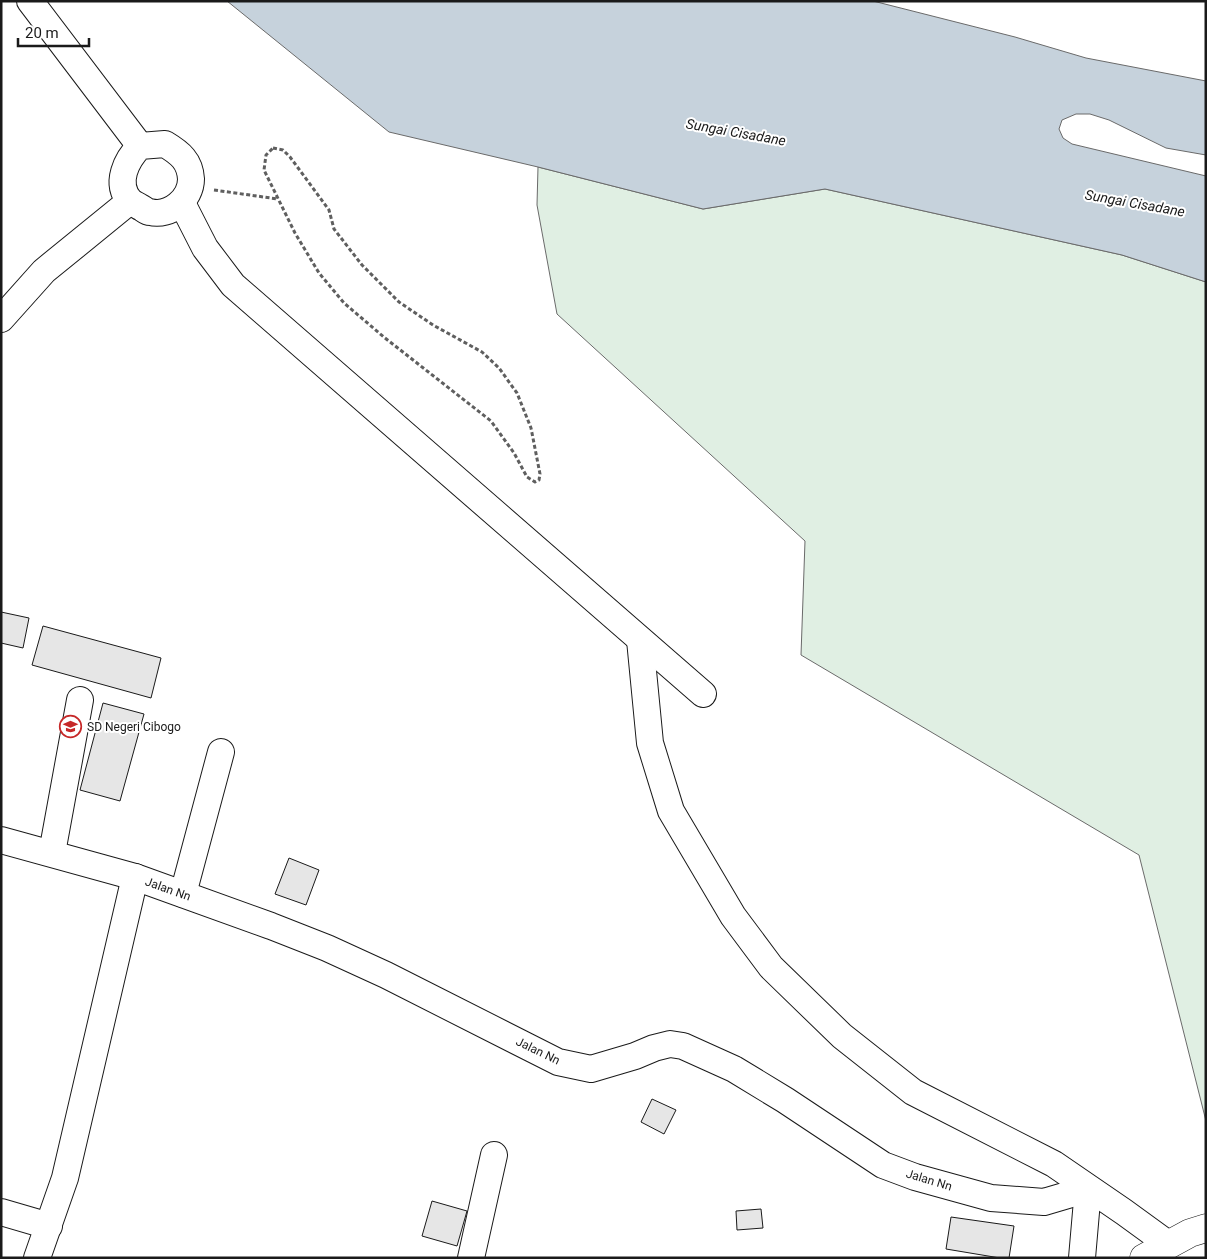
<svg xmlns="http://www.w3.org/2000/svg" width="1207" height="1259" viewBox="0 0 1207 1259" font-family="Roboto,sans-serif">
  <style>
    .green { fill: #e0efe3; stroke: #6a6a6a }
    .water { fill: #c6d2dc; stroke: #6a6a6a }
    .building { fill: #e6e6e6; stroke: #1a1a1a }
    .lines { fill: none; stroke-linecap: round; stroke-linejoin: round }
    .minor-casing { stroke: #1a1a1a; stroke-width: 28 }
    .major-casing { stroke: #1a1a1a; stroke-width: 29 }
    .path { stroke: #5f5f5f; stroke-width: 3; stroke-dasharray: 4 2.5; stroke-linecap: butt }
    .minor { stroke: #fff; stroke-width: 26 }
    .major { stroke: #fff; stroke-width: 28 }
    .labels { text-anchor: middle; stroke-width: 4; stroke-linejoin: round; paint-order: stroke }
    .poi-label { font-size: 12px; fill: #1a1a1a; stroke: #fff; text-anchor: start }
    .street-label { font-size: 12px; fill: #1a1a1a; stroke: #fff }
    .water-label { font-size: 14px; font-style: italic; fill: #1a1a1a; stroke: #fff }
  </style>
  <rect width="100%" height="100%" fill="#fff"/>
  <polygon class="green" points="538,167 703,209 825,189 1122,255 1206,282 1206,1121 1139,855 801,655 805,541 557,314 537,205"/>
  <polygon class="water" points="227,1 873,1 1015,37 1086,58 1206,81 1206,155 1166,148 1109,120 1090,114 1076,114 1062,120 1059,129 1063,138 1072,144 1206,176 1206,282 1122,255 825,189 703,209 538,167 389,132"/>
  <g class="building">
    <polygon points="1,612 29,618 23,648 1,643"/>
    <polygon points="43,626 161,658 151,698 32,665"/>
    <polygon points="103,703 144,714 120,801 80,790"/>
    <polygon points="289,858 319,870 306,905 275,894"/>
    <polygon points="652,1099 676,1110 664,1134 641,1122"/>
    <polygon points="432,1201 467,1211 457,1246 422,1236"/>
    <polygon points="761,1209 763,1228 737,1230 736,1211"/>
    <polygon points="951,1217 1014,1226 1009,1258 1000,1258 946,1249"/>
  </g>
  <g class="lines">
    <defs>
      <g id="minor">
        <polyline points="30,1 140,146"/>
        <path d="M165 144C180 153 190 161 191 179 191 199 170 217 150 212 146 212 143 208 140 207 137 205 132 203 130 201 114 183 127 159 140 146Z"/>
        <polyline points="182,203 205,248 233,285 703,694"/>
        <polyline points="1,319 44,271 130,201"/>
        <polyline points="640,640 650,743 671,811 733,916 771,967 842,1036 913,1092 1054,1164 1124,1212 1168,1244"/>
        <polyline points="1,840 135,877 271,926 327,948 386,975 558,1062 591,1069 635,1056 654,1048 670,1044 683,1046 734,1069 785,1100 883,1165 915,1177 991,1198 1044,1202 1088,1189"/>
        <polyline points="52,853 80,700"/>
        <polyline points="183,894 221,752"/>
        <polyline points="1,1212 49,1226"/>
        <polyline points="37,1258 65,1178 135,877"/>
        <polyline points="471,1258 494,1155"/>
        <polyline points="1082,1258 1088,1189"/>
      </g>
      <polyline id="major" points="1144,1258 1190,1233 1206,1228"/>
    </defs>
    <use href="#minor" class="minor-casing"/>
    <use href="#major" class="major-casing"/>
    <g class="path">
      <polygon points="273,148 283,150 290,157 329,210 334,229 362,265 399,302 433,325 482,352 499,368 517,393 531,428 540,474 539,480 535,482 527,477 514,453 491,421 385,338 344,303 319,273 295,233 264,170 266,155"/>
      <polyline points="214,190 278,199"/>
    </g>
    <use href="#minor" class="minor"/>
    <use href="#major" class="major"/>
  </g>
  <defs>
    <symbol id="school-ring" viewBox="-11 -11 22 22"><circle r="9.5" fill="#fff" stroke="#c62828" stroke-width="1.5"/><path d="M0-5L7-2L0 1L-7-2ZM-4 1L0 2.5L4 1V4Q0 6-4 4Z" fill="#c62828"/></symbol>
  </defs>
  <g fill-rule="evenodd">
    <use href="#school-ring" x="58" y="714" width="25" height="25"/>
  </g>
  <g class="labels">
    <g class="poi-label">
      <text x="87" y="731">SD Negeri Cibogo</text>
    </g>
    <g class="street-label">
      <text transform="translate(168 889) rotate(20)" y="4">Jalan Nn</text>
      <text transform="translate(538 1051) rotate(26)" y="4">Jalan Nn</text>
      <text transform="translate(929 1180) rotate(17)" y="4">Jalan Nn</text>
    </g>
    <g class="water-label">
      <text transform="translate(736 132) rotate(10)" y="5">Sungai Cisadane</text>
      <text transform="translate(1135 203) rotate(10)" y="5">Sungai Cisadane</text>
    </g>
  </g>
  <rect width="1207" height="1259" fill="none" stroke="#1a1a1a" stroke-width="5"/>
  <path d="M18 38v8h71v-8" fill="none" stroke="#1a1a1a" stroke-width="2.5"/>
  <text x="25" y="38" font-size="15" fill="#1a1a1a" stroke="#ffffff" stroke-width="4" paint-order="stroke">20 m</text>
</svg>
